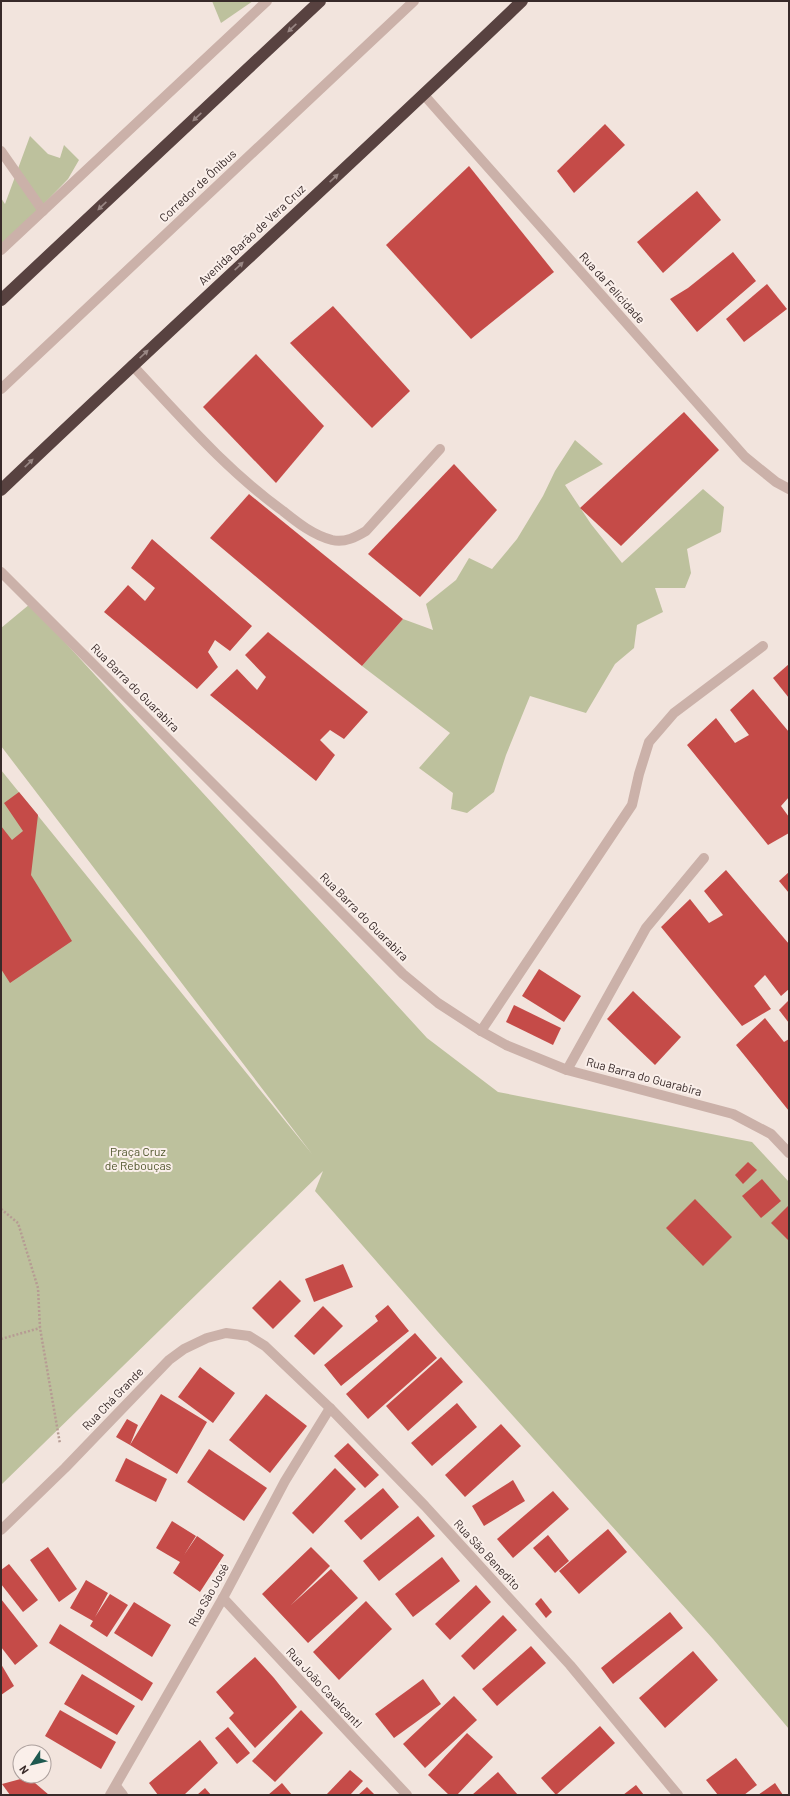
<svg xmlns="http://www.w3.org/2000/svg" width="790" height="1796" viewBox="0 0 790 1796" font-family="Barlow,sans-serif">
  <style>
    .green { fill: #bdc19d }
    .building { fill: #c54b48 }
    .lines { fill: none; stroke-linecap: round; stroke-linejoin: round }
    .path { stroke: #b69b93; stroke-width: 2.5; stroke-dasharray: 2 2; stroke-linecap: butt }
    .minor { stroke: #cbb1a9; stroke-width: 10 }
    .highway { stroke: #584240; stroke-width: 12 }
    .oneway { fill: #998784 }
    .labels { text-anchor: middle; stroke-width: 4; stroke-linejoin: round; paint-order: stroke }
    .street-label { font-size: 12px; fill: #382a29; stroke: #faefea }
    .park-label { font-size: 12px; fill: #50562d; stroke: #faefea }
  </style>
  <rect width="100%" height="100%" fill="#f2e4dd"/>
  <g class="green">
    <polygon points="212,1 253,1 221,23"/>
    <polygon points="30,136 48,154 60,158 64,145 79,160 68,179 1,248 1,198 5,204"/>
    <polygon points="575,440 603,464 565,485 591,524 622,563 703,489 724,507 721,532 687,549 691,573 685,588 655,588 663,612 637,625 634,648 615,664 586,713 530,696 506,755 494,792 467,813 451,809 453,793 419,768 450,733 362,666 403,619 433,630 426,604 456,580 469,558 492,569 517,539 543,496 555,471"/>
    <polygon points="30,604 427,1038 498,1092 752,1142 789,1182 789,1729 713,1639 438,1332 315,1191 323,1171 1,1485 1,770 312,1154 1,746 1,628"/>
  </g>
  <g class="building">
    <polygon points="605,124 625,145 574,193 557,171"/>
    <polygon points="469,166 554,272 471,339 386,245"/>
    <polygon points="697,191 721,220 663,273 637,242"/>
    <polygon points="733,252 756,281 697,332 670,299 688,288"/>
    <polygon points="767,284 787,309 744,342 726,319"/>
    <polygon points="333,306 410,391 372,428 290,343"/>
    <polygon points="256,354 324,426 276,483 203,407"/>
    <polygon points="684,412 719,450 621,546 580,508"/>
    <polygon points="454,464 497,510 420,597 368,554"/>
    <polygon points="249,494 403,619 362,666 210,538"/>
    <polygon points="152,539 252,626 230,651 215,640 208,652 218,667 197,689 104,612 128,585 145,601 155,588 131,568"/>
    <polygon points="268,632 368,712 344,739 330,730 320,740 335,755 316,781 210,695 237,669 257,690 266,677 245,655"/>
    <polygon points="789,664 789,698 773,678"/>
    <polygon points="753,689 789,732 789,797 781,806 789,817 789,833 768,845 687,745 716,718 735,743 749,735 730,710"/>
    <polygon points="19,792 38,815 31,875 72,941 10,983 1,969 1,826 12,840 23,831 4,803"/>
    <polygon points="726,870 789,944 789,989 781,996 765,975 754,986 771,1009 742,1026 661,927 690,899 709,923 723,915 704,891"/>
    <polygon points="789,872 789,893 779,881"/>
    <polygon points="539,969 581,996 564,1022 522,996"/>
    <polygon points="633,991 681,1037 655,1065 607,1019"/>
    <polygon points="789,1000 789,1023 779,1010"/>
    <polygon points="514,1005 561,1028 553,1045 506,1022"/>
    <polygon points="765,1018 784,1042 789,1039 789,1111 736,1045"/>
    <polygon points="748,1162 757,1170 743,1184 735,1175"/>
    <polygon points="762,1179 781,1201 761,1218 742,1196"/>
    <polygon points="695,1199 732,1237 703,1266 666,1228"/>
    <polygon points="788,1206 789,1208 789,1241 771,1223"/>
    <polygon points="343,1264 353,1287 314,1302 305,1279"/>
    <polygon points="280,1280 301,1301 273,1329 252,1308"/>
    <polygon points="388,1305 409,1331 341,1386 324,1365 378,1321 375,1316"/>
    <polygon points="323,1306 343,1326 314,1355 294,1336"/>
    <polygon points="415,1333 437,1358 368,1419 346,1394"/>
    <polygon points="441,1357 463,1382 408,1431 386,1406"/>
    <polygon points="200,1367 235,1393 213,1423 178,1397"/>
    <polygon points="161,1394 207,1422 177,1474 130,1445 116,1437 127,1419 138,1425 130,1445"/>
    <polygon points="266,1394 307,1426 270,1473 229,1440"/>
    <polygon points="457,1403 477,1427 432,1466 411,1443"/>
    <polygon points="501,1424 521,1446 465,1497 445,1475"/>
    <polygon points="348,1443 379,1475 365,1488 334,1456"/>
    <polygon points="209,1449 267,1488 244,1521 187,1482"/>
    <polygon points="126,1458 167,1479 156,1502 115,1481"/>
    <polygon points="335,1468 356,1489 313,1534 292,1513"/>
    <polygon points="513,1480 525,1501 484,1526 472,1506"/>
    <polygon points="383,1488 399,1507 361,1540 344,1521"/>
    <polygon points="553,1491 569,1509 513,1558 497,1539"/>
    <polygon points="418,1516 435,1536 379,1581 363,1561"/>
    <polygon points="172,1521 196,1536 184,1555 197,1536 224,1555 200,1592 173,1573 180,1562 156,1548"/>
    <polygon points="608,1529 627,1552 579,1594 559,1571"/>
    <polygon points="548,1535 569,1561 555,1573 533,1548"/>
    <polygon points="48,1547 77,1589 59,1602 30,1560"/>
    <polygon points="311,1547 330,1566 291,1605 331,1569 358,1598 308,1643 262,1594"/>
    <polygon points="442,1557 460,1581 413,1617 395,1594"/>
    <polygon points="9,1564 38,1600 23,1612 1,1584 1,1570"/>
    <polygon points="86,1580 108,1593 95,1617 110,1594 128,1605 107,1637 90,1626 93,1621 70,1608"/>
    <polygon points="476,1585 491,1602 450,1640 435,1624"/>
    <polygon points="541,1598 552,1612 546,1618 535,1604"/>
    <polygon points="1,1599 38,1646 15,1665 1,1647"/>
    <polygon points="366,1601 392,1629 339,1680 313,1652"/>
    <polygon points="134,1602 171,1625 152,1657 114,1633"/>
    <polygon points="670,1612 683,1628 613,1684 601,1668"/>
    <polygon points="503,1615 517,1630 474,1670 461,1656"/>
    <polygon points="60,1624 153,1683 142,1701 49,1643"/>
    <polygon points="531,1646 546,1663 497,1706 482,1689"/>
    <polygon points="693,1651 718,1680 665,1728 639,1698"/>
    <polygon points="255,1657 274,1678 297,1707 255,1748 229,1718 234,1713 216,1692"/>
    <polygon points="1,1664 14,1686 1,1695"/>
    <polygon points="82,1674 135,1706 117,1735 64,1704"/>
    <polygon points="423,1679 441,1704 394,1738 375,1714"/>
    <polygon points="454,1696 477,1720 425,1768 403,1744"/>
    <polygon points="60,1710 116,1742 101,1769 45,1736"/>
    <polygon points="301,1710 323,1733 275,1782 252,1761"/>
    <polygon points="600,1726 615,1743 556,1795 541,1778"/>
    <polygon points="228,1727 250,1753 237,1764 215,1738"/>
    <polygon points="467,1733 493,1757 457,1795 449,1795 428,1775"/>
    <polygon points="200,1740 218,1763 184,1795 158,1795 149,1783"/>
    <polygon points="736,1758 757,1785 744,1795 718,1795 706,1780"/>
    <polygon points="350,1770 363,1781 350,1795 326,1795"/>
    <polygon points="498,1772 518,1795 472,1795"/>
    <polygon points="28,1777 49,1795 10,1795 2,1784"/>
    <polygon points="282,1783 292,1795 268,1795"/>
    <polygon points="775,1783 783,1795 758,1795"/>
    <polygon points="636,1785 644,1795 623,1795"/>
    <polygon points="367,1787 375,1795 358,1795"/>
    <polygon points="205,1788 211,1795 197,1795"/>
  </g>
  <g class="lines">
    <g class="path">
      <polyline points="1,1209 18,1223 38,1288 40,1328 60,1444"/>
      <polyline points="1,1339 40,1328"/>
    </g>
    <g class="minor">
      <polyline points="424,95 745,457 776,482 789,489"/>
      <polyline points="1,151 43,211"/>
      <polyline points="1,250 267,1"/>
      <path d="M132 365C180 416 226 470 283 511 298 523 313 535 332 540 345 543 356 537 366 531L440 449"/>
      <polyline points="1,389 414,1"/>
      <polyline points="1,572 403,974 438,1003 481,1031 506,1045 567,1070 733,1114 771,1134 789,1153"/>
      <polyline points="481,1031 632,805 639,774 649,742 674,713 763,646"/>
      <polyline points="567,1070 646,928 704,858"/>
      <polyline points="1,1530 65,1468 169,1360 184,1349 207,1338 226,1333 249,1336 265,1346 330,1408 425,1506 570,1665 678,1795"/>
      <polyline points="223,1598 407,1795"/>
      <polyline points="116,1786 123,1795"/>
      <polyline points="110,1795 223,1598 285,1481 330,1408"/>
    </g>
    <g class="highway">
      <polyline points="1,300 320,1"/>
      <path d="M1 490C173 326 350 166 522 1"/>
    </g>
  </g>
  <defs><path id="oneway-solid" d="M-6-.8H1V-3.2L6.5 0L1 3.2V.8H-6Z"/></defs>
  <g class="oneway">
    <use href="#oneway-solid" transform="translate(292 28) rotate(137)"/>
    <use href="#oneway-solid" transform="translate(197 117) rotate(137)"/>
    <use href="#oneway-solid" transform="translate(334 178) rotate(-43)"/>
    <use href="#oneway-solid" transform="translate(102 206) rotate(137)"/>
    <use href="#oneway-solid" transform="translate(239 266) rotate(-43)"/>
    <use href="#oneway-solid" transform="translate(144 354) rotate(-43)"/>
    <use href="#oneway-solid" transform="translate(29 463) rotate(-44)"/>
  </g>
  <g class="labels">
    <g class="street-label">
      <text transform="translate(198 186) rotate(-43)" y="4">Corredor de Ônibus</text>
      <text transform="translate(252 235) rotate(-43)" y="4">Avenida Barão de Vera Cruz</text>
      <text transform="translate(612 288) rotate(48)" y="4">Rua da Felicidade</text>
      <text transform="translate(135 688) rotate(45)" y="4">Rua Barra do Guarabira</text>
      <text transform="translate(364 917) rotate(45)" y="4">Rua Barra do Guarabira</text>
      <text transform="translate(644 1077) rotate(15)" y="4">Rua Barra do Guarabira</text>
      <text transform="translate(113 1399) rotate(-46)" y="4">Rua Chá Grande</text>
      <text transform="translate(487 1555) rotate(47)" y="4">Rua São Benedito</text>
      <text transform="translate(209 1595) rotate(-61)" y="4">Rua São José</text>
      <text transform="translate(324 1688) rotate(47)" y="4">Rua João CavalcantI</text>
    </g>
    <g class="park-label">
      <text x="138" y="1156">Praça Cruz<tspan x="138" dy="14">de Rebouças</tspan></text>
    </g>
  </g>
  <rect width="790" height="1796" fill="none" stroke="#382a29" stroke-width="4"/>
  <g transform="translate(32 1764) rotate(235)"><circle r="19" fill="#faefea" stroke="#aca09d"/>
  <path d="M0-3L7 15L0 10L-7 15Z" fill="#1e5950"/>
  <text y="-6" font-size="11" font-weight="bold" text-anchor="middle" fill="#382a29">N</text>
  </g>
</svg>
